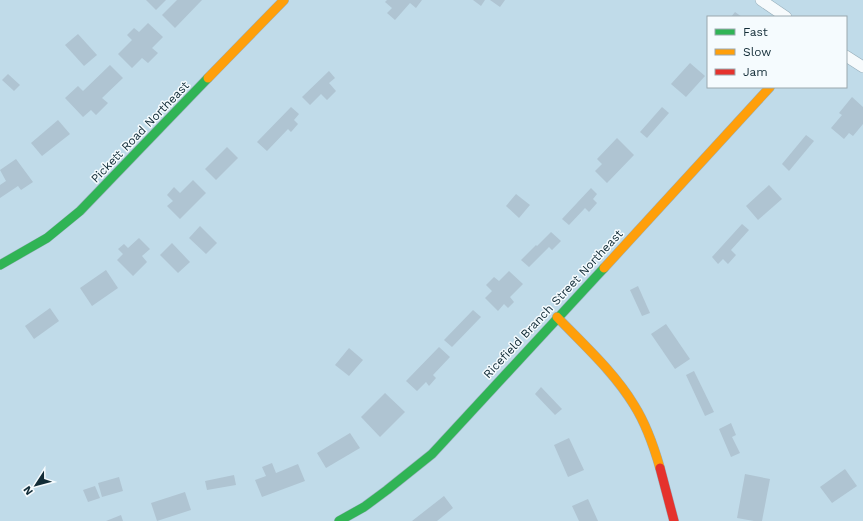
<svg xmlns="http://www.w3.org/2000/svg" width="863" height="521" viewBox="0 0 863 521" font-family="'Work Sans',sans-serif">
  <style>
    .building { fill: #afc4d2 }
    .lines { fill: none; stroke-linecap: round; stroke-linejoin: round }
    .street-casing { stroke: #96aeba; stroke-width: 12 }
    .fast-casing { stroke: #96aeba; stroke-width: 10 }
    .slow-casing { stroke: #96aeba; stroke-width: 10 }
    .jam-casing { stroke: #96aeba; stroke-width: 10 }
    .street { stroke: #f6fafc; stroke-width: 11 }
    .fast { stroke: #30b455; stroke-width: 9 }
    .slow { stroke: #ff9f0a; stroke-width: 9 }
    .jam { stroke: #e5322d; stroke-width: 9 }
    .labels { text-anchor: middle; stroke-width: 3; stroke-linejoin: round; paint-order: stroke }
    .street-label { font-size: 12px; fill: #122c37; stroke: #f5fbfe }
  </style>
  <rect width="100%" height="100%" fill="#c0dbe9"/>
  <g class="building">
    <polygon points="146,0 166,0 156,10"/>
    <polygon points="177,0 202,0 175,28 162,15"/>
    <polygon points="387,0 422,0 416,8 410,3 395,20 387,13 392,8 385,2"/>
    <polygon points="473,0 485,0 481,6"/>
    <polygon points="490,0 505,0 500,7"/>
    <polygon points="735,12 742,17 731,17"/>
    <polygon points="148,23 163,37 152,48 158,53 148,63 142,58 132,68 118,54 132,40 127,35 134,28 139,32"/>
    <polygon points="78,34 97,55 84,66 65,45"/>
    <polygon points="690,63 705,76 686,97 671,84"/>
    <polygon points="110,65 123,78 102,98 108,103 96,115 91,110 83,117 65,98 78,86 83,91"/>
    <polygon points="329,71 335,78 329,83 336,91 327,100 321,94 310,105 302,97"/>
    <polygon points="8,74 20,85 14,91 2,80"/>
    <polygon points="852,97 863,107 863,124 853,136 849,133 844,139 831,128 842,115 839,113"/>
    <polygon points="291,107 299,114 294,120 298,124 291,132 288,129 267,151 257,142"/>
    <polygon points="662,107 669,113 647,138 640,132"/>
    <polygon points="58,120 70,134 42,156 31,143"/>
    <polygon points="806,135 814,141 789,171 782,164"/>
    <polygon points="617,138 634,155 607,183 595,171 602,164 597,159"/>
    <polygon points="227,147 238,158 216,180 205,169"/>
    <polygon points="16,159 33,182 21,190 18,186 0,198 0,185 6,181 0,170"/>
    <polygon points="193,180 206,193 180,219 167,206 173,201 167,195 174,187 180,193"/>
    <polygon points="769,185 782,199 758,220 746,206"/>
    <polygon points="591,188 597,194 593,199 597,203 589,212 585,208 569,225 562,219"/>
    <polygon points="516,194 530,205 519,218 506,206"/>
    <polygon points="742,224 749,230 731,250 736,255 728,264 723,259 718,264 712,257"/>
    <polygon points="200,226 217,243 206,254 189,238"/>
    <polygon points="551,232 561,241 552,250 549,247 529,267 521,260 536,245 537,246"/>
    <polygon points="139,238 150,249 142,256 147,262 133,276 117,260 123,254 118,249 124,244 128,248"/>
    <polygon points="172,243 190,262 178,273 160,255"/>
    <polygon points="106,270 118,288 92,306 80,288"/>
    <polygon points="509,271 523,284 510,297 514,302 508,308 504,304 498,311 485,298 492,291 486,285 494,277 499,281"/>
    <polygon points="638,286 650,313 642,316 630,290"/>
    <polygon points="50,308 59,321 34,339 25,326"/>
    <polygon points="473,310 481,317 452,347 444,340"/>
    <polygon points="666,324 690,359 675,369 651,334"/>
    <polygon points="439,347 450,357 433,375 436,378 429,386 426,382 417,391 406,381"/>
    <polygon points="349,348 363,360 349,376 335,365"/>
    <polygon points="694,371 714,412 705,416 686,375"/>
    <polygon points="541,387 562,409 555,415 535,394"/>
    <polygon points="385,393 405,412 380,437 361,417"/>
    <polygon points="731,423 736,435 732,437 740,453 731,457 719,429"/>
    <polygon points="350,433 360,448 326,468 317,453"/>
    <polygon points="569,438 584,470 568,477 554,445"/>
    <polygon points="272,463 276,473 298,464 305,481 262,497 255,480 266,476 262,467"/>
    <polygon points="845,469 857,486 832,503 820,487"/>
    <polygon points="745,474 770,479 762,521 754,521 737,518"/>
    <polygon points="234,475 236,485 207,490 205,481"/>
    <polygon points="119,477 123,491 102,497 98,483"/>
    <polygon points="95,486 100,498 88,502 83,490"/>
    <polygon points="185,492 191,510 157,521 151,503"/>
    <polygon points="444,496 453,508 437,521 412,521"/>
    <polygon points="588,499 598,521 579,521 572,506"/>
    <polygon points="121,515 123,521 106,521"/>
  </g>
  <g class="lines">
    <defs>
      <g id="street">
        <polyline points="761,0 786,17"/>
        <polyline points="846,56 863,67"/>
      </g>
      <g id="fast">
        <polyline points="0,265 47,238 80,211 208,78"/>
        <polyline points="339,521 364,507 387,490 432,454 604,268"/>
      </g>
      <g id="slow">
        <polyline points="208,78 284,0"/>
        <polyline points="604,268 770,87"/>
        <path d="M557 317C584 345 614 372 634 405 646 424 654 447 660 468"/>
      </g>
      <polyline id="jam" points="660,468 674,521"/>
    </defs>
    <use href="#street" class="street-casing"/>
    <use href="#fast" class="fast-casing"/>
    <use href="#slow" class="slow-casing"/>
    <use href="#jam" class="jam-casing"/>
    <use href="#street" class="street"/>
    <use href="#fast" class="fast"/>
    <use href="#slow" class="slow"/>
    <use href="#jam" class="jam"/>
  </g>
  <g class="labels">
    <g class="street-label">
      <text transform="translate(140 132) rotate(-46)" y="4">Pickett Road Northeast</text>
      <text transform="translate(553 304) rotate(-47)" y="4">Ricefield Branch Street Northeast</text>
    </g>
  </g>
  <rect x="707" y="16" width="140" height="72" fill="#f5fbfe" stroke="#9aa8ae"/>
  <rect x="715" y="29" width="20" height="6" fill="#30b455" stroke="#9aa8ae"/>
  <text x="743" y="36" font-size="12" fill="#122c37">Fast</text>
  <rect x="715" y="49" width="20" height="6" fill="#ff9f0a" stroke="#9aa8ae"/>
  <text x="743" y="56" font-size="12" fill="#122c37">Slow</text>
  <rect x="715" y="69" width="20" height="6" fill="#e5322d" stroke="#9aa8ae"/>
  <text x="743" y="76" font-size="12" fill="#122c37">Jam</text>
  <g transform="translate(36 485) rotate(234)" stroke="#f5fbfe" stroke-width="3" paint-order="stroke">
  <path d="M0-3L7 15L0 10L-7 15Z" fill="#122c37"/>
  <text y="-6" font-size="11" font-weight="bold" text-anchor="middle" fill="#122c37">N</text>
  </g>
</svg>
